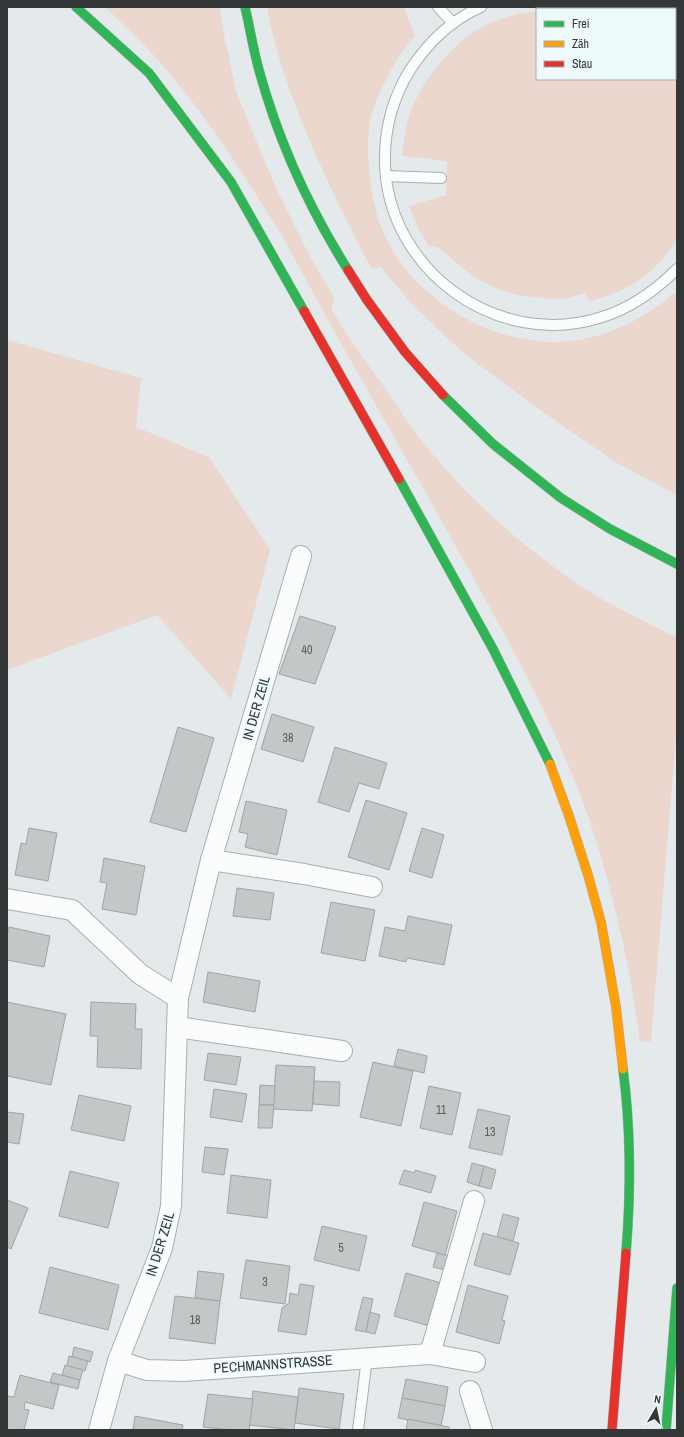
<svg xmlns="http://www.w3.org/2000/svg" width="684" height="1437" viewBox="0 0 684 1437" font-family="'Archivo Narrow',sans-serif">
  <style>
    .green { fill: #ebd7ce }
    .building { fill: #c2c7c8; stroke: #9fa4a4 }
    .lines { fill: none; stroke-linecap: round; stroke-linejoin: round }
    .lane-casing { stroke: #a9aeae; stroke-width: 12 }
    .street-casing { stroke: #a9aeae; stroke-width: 22 }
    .fast-casing { stroke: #a9aeae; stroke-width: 10 }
    .slow-casing { stroke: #a9aeae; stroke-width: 10 }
    .jam-casing { stroke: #a9aeae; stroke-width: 10 }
    .lane { stroke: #fbfcfc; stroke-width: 10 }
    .street { stroke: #fbfcfc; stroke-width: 20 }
    .fast { stroke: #30b455; stroke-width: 9 }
    .slow { stroke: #ff9f0a; stroke-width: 9 }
    .jam { stroke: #e5322d; stroke-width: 9 }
    .labels { text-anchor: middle; stroke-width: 4; stroke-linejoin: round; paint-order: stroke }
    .number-label { font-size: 12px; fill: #575b5c }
    .street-label { font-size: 14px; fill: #333738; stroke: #eef9fb }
  </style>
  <rect width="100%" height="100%" fill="#e4eaeb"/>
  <g class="green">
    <path d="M105 7H220L224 35 237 94 276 188 309 255 335 299 331 308C347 336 366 362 385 388 398 407 410 427 425 445 468 498 519 544 576 583 605 603 639 618 671 635L677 636V725L651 1041 640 1042C630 966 613 889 588 816 558 731 514 651 470 572 408 460 343 350 283 237 237 165 193 92 131 32 122 24 114 15 105 7Z"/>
    <path d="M267 7H404L415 36C410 42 404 48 400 55 392 67 379 93 374 106 368 123 367 148 369 166 370 187 375 214 384 234 392 250 403 268 416 281 453 319 506 343 559 342 585 341 615 332 637 319 651 311 664 301 677 292V495L617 463 547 415 479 365 450 341 408 300 381 267 372 269C347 225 326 179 306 132 290 92 274 50 267 7Z"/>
    <path d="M537 11V79H675V40L677 41V240C669 250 662 261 653 269 635 286 612 296 589 301L585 293 565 299 540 298 517 295 497 289 472 276 438 247 429 246 419 231 409 206 446 195 447 161 402 156C404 143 405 129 409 116 422 78 459 33 498 20 510 15 524 13 537 11Z"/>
    <polygon points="7,340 141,378 136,427 209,457 270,550 231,699 157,615 7,670"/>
  </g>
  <g class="building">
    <polygon points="300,616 336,627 315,684 279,674"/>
    <polygon points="272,714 314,727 303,762 261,749"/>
    <polygon points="178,727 214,738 186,832 150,822"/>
    <polygon points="335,747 387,763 379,789 359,783 349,812 318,802"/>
    <polygon points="366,800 407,813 389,870 348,857"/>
    <polygon points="246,801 287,810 277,855 245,847 248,834 239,832"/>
    <polygon points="29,828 57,833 48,881 15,875 21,843 26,844"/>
    <polygon points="422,828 444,835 432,878 409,871"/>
    <polygon points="104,858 145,866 136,915 102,909 107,883 100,882"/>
    <polygon points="237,888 274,893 270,920 233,916"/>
    <polygon points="331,902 375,910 365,961 321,953"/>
    <polygon points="408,916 452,925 444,965 407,958 406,962 379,956 385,927 405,931"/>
    <polygon points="9,927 50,936 44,967 7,960 7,935"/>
    <polygon points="208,972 260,981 255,1012 203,1002"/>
    <polygon points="7,1002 66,1014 51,1085 7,1076"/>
    <polygon points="91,1002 136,1004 135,1029 142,1029 141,1069 97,1067 98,1036 90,1036"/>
    <polygon points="398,1049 427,1056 424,1073 394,1066"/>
    <polygon points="208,1053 241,1057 236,1085 204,1080"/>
    <polygon points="373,1062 413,1071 401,1126 360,1117"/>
    <polygon points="276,1065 315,1067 312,1111 273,1109"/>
    <polygon points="314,1081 340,1082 339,1106 313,1104"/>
    <polygon points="260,1085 275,1086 274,1105 259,1105"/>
    <polygon points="429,1086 461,1093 452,1135 420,1128"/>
    <polygon points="214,1089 247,1094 242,1122 210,1117"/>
    <polygon points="79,1095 131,1106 124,1141 71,1130"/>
    <polygon points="259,1105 274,1105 272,1128 258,1128"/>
    <polygon points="478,1109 510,1116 502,1155 469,1148"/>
    <polygon points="7,1112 24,1114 19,1144 7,1142"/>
    <polygon points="205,1147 228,1149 224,1175 202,1172"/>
    <polygon points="472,1163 484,1166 479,1186 467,1182"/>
    <polygon points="484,1166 496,1170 491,1189 479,1186"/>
    <polygon points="404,1170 415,1173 415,1170 436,1176 431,1193 399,1184"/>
    <polygon points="70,1171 119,1183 108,1228 59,1216"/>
    <polygon points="231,1175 271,1180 267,1218 227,1213"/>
    <polygon points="7,1200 28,1208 11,1249 7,1247"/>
    <polygon points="424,1202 457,1211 445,1255 412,1246"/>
    <polygon points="503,1214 519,1218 513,1241 497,1237"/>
    <polygon points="322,1226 367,1236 359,1271 314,1260"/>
    <polygon points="483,1233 519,1243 510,1275 474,1265"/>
    <polygon points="437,1253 453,1257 449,1271 433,1267"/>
    <polygon points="246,1260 290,1266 285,1304 240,1298"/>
    <polygon points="50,1267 119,1285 108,1330 39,1313"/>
    <polygon points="198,1271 224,1274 220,1301 195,1298"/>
    <polygon points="406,1273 445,1284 433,1327 394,1316"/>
    <polygon points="300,1284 314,1286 306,1335 278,1331 282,1308 289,1303 290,1293 298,1295"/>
    <polygon points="468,1285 508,1296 502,1320 505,1321 499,1344 456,1332"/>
    <polygon points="175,1296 220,1301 215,1344 169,1338"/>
    <polygon points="363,1297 373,1299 366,1332 355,1330"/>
    <polygon points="370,1312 380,1315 375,1334 366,1332"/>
    <polygon points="74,1347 93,1352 90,1362 72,1357"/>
    <polygon points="69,1356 88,1361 85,1371 67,1366"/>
    <polygon points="65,1365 83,1370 80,1380 62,1375"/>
    <polygon points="53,1373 80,1380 78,1389 50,1382"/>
    <polygon points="20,1375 59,1385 53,1409 25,1402 24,1409 29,1410 24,1430 7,1430 7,1396 14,1397"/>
    <polygon points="406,1379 448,1387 445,1406 402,1398"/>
    <polygon points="299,1388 344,1394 339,1429 295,1423"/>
    <polygon points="253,1391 298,1397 294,1430 249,1425"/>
    <polygon points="208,1394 253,1399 249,1430 231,1430 203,1427"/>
    <polygon points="402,1398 445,1406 441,1426 398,1418"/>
    <polygon points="135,1416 183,1425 182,1430 133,1430"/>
    <polygon points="408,1419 449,1427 449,1430 406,1430"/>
  </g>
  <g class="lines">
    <defs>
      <g id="lane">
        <polyline points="438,7 453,23"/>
        <path d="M481 7C451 20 427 44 410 70 392 99 384 132 385 165 389 271 497 349 599 318 630 309 654 292 677 269"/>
        <polyline points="386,176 441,178"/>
        <polyline points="358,1430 367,1358"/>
      </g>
      <g id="street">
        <polyline points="211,860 304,874 372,887"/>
        <polyline points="7,899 72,910 140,974 178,998"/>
        <polyline points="177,1027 342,1051"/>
        <polyline points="430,1354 474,1201"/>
        <polyline points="118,1361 147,1370 184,1371 430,1354 475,1362"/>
        <polyline points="470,1391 482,1430"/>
        <polyline points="99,1430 118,1361 162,1248 171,1206 178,998 211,860 301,556"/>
      </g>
      <g id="fast">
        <polyline points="76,7 149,73 231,182 304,311"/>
        <path d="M245 7C250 28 253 49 259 70 278 140 309 208 348 270"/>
        <polyline points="653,7 660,9"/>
        <polyline points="675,14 677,14"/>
        <polyline points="443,395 493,444 561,498 610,529 677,564"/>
        <polyline points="399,479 493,649 550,764"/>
        <path d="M623 1069C631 1130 631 1191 626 1253"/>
        <polyline points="666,1430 677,1288"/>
      </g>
      <polyline id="slow" points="550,764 569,816 588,875 601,922 616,1007 623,1069"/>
      <g id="jam">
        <polyline points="348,270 367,300 405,352 443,395"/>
        <polyline points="304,311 399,479"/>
        <polyline points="612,1430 626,1253"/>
      </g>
    </defs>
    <use href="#lane" class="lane-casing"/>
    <use href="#street" class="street-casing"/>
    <use href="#fast" class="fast-casing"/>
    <use href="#slow" class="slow-casing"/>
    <use href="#jam" class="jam-casing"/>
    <use href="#lane" class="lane"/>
    <use href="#street" class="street"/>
    <use href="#fast" class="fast"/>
    <use href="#slow" class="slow"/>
    <use href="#jam" class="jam"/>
  </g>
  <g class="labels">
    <g class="number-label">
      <text x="307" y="654">40</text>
      <text x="288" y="742">38</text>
      <text x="441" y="1114">11</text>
      <text x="490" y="1136">13</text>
      <text x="341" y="1252">5</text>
      <text x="265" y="1286">3</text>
      <text x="195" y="1324">18</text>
    </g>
    <g class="street-label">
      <text transform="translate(256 708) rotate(-74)" y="5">IN DER ZEIL</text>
      <text transform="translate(160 1244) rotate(-73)" y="5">IN DER ZEIL</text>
      <text transform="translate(273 1364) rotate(-4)" y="5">PECHMANNSTRASSE</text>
    </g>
  </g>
  <rect width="684" height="1437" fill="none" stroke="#333738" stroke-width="16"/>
  <rect x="536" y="8" width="140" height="72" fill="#eef9fb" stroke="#a3abad"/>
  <rect x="544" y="21" width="20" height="6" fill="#30b455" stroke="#a3abad"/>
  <text x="572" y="28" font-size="12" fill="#333738">Frei</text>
  <rect x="544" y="41" width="20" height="6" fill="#ff9f0a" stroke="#a3abad"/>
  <text x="572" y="48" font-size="12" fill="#333738">Zäh</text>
  <rect x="544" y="61" width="20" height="6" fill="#e5322d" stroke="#a3abad"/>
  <text x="572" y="68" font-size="12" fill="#333738">Stau</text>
  <g transform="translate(656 1409) rotate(9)" stroke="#eef9fb" stroke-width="3" paint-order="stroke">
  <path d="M0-3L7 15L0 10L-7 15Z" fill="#333738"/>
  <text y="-6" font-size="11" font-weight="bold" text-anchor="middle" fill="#333738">N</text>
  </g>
</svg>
